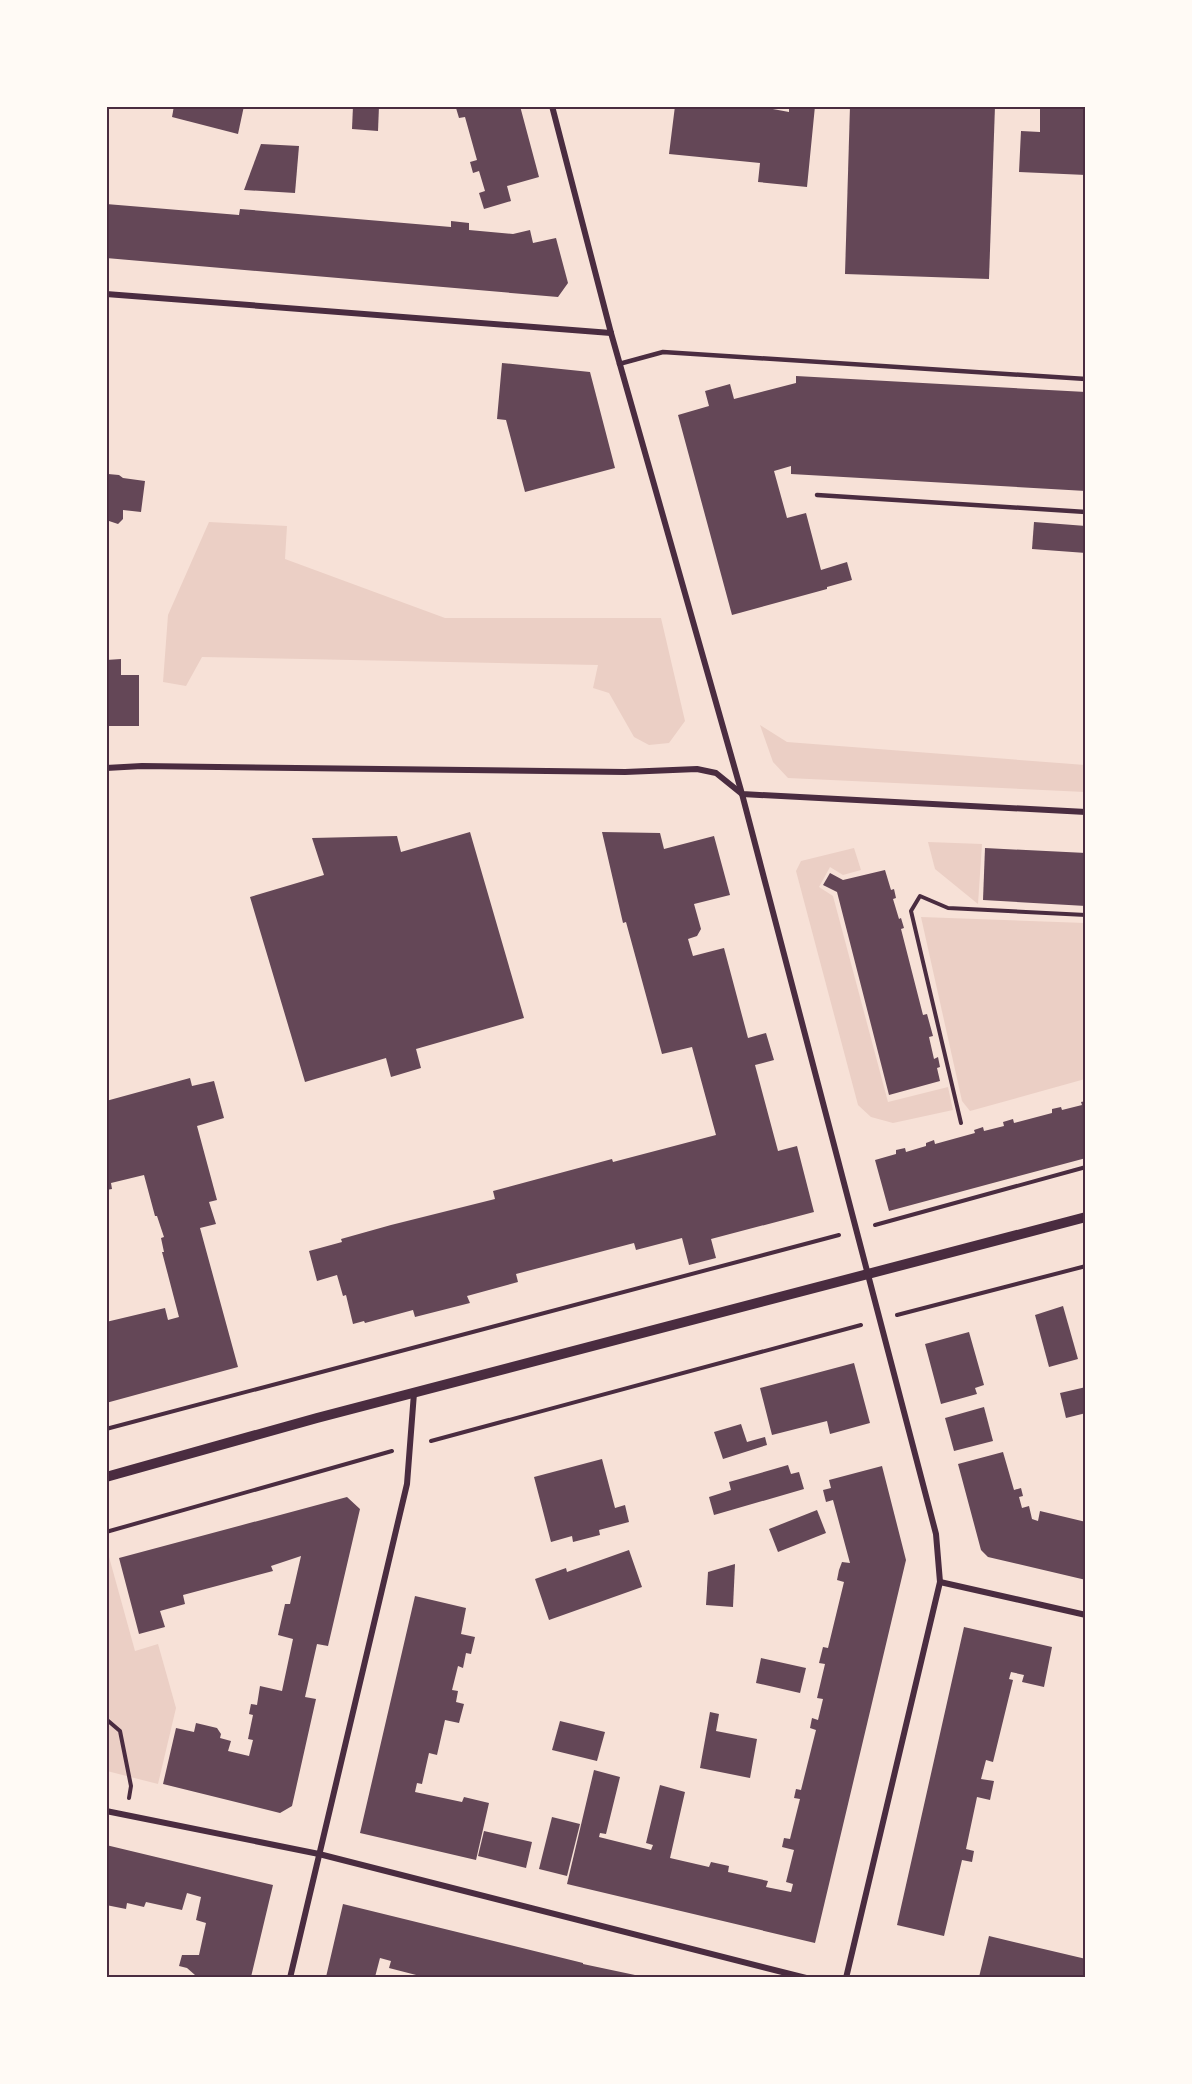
<svg xmlns="http://www.w3.org/2000/svg" width="1192" height="2084" viewBox="0 0 1192 2084" font-family="'Nunito Sans',sans-serif">
  <style>
    .green { fill: #ebcfc5 }
    .building { fill: #644757 }
    .lines { fill: none; stroke-linecap: round; stroke-linejoin: round }
    .path { stroke: #4a2c40; stroke-width: 4 }
    .service { stroke: #4a2c40; stroke-width: 4.5 }
    .minor { stroke: #4a2c40; stroke-width: 6 }
    .tertiary { stroke: #4a2c40; stroke-width: 10 }
    .neatline { fill: none; stroke: #4a2c40; stroke-width: 2 }
  </style>
  <rect width="100%" height="100%" fill="#f7e1d7"/>
  <g class="green">
    <polygon points="209,522 287,526 285,559 445,618 661,618 685,721 669,743 649,745 634,737 609,693 593,688 598,665 202,657 186,686 163,682 168,615"/>
    <polygon points="760,725 787,742 1085,765 1085,792 788,778 773,762"/>
    <polygon points="928,842 982,844 978,904 935,869"/>
    <polygon points="854,848 861,870 843,875 830,867 819,887 833,896 888,1102 948,1087 953,1110 893,1123 871,1117 858,1105 796,871 801,861"/>
    <polygon points="921,917 1085,923 1085,1079 970,1111 962,1101"/>
    <polygon points="106,1546 135,1651 158,1644 176,1708 158,1784 107,1771"/>
  </g>
  <g class="building">
    <polygon points="174,106 244,106 238,134 172,117"/>
    <polygon points="353,106 379,106 378,131 352,129"/>
    <polygon points="461,106 520,106 539,177 507,186 511,201 484,209 479,193 485,191 479,171 473,173 470,162 477,160 465,117 459,118 456,108"/>
    <polygon points="675,106 757,106 789,112 789,106 815,106 807,187 758,182 760,163 669,154"/>
    <polygon points="850,106 995,106 989,279 845,274"/>
    <polygon points="1040,106 1086,106 1086,175 1019,172 1021,131 1040,132"/>
    <polygon points="261,144 299,146 295,193 244,190"/>
    <polygon points="106,204 239,215 240,209 451,227 451,221 469,223 469,230 513,234 530,230 533,243 556,238 568,283 558,297 106,258"/>
    <polygon points="502,363 590,372 615,468 525,492 506,420 497,419"/>
    <polygon points="796,376 1086,392 1086,491 791,474 791,466 774,471 787,518 806,513 821,570 847,562 852,580 827,587 827,589 732,615 678,415 709,406 705,391 730,384 734,399 796,383"/>
    <polygon points="108,474 119,475 123,478 145,481 141,512 123,510 123,519 118,524 106,520 106,475"/>
    <polygon points="1034,522 1086,526 1086,553 1032,549"/>
    <polygon points="121,659 121,675 139,675 139,726 106,726 106,660"/>
    <polygon points="470,832 524,1018 416,1049 421,1068 391,1077 386,1058 305,1082 250,897 324,875 312,838 397,836 401,852"/>
    <polygon points="602,832 660,833 664,849 714,836 730,895 694,904 701,929 697,936 688,939 693,956 724,948 748,1038 766,1033 774,1060 755,1065 778,1151 797,1146 814,1212 711,1239 716,1258 689,1265 682,1238 636,1250 634,1243 516,1274 518,1282 467,1296 470,1303 415,1317 413,1310 365,1323 364,1321 353,1324 346,1295 343,1296 337,1275 317,1281 309,1251 342,1242 341,1239 391,1225 495,1199 493,1191 612,1159 613,1162 716,1135 692,1047 662,1054 626,922 623,923"/>
    <polygon points="985,848 1086,853 1086,906 983,900"/>
    <polygon points="885,870 891,890 894,889 896,898 893,899 899,919 901,918 904,928 901,929 923,1015 927,1014 933,1036 929,1037 934,1059 938,1057 940,1067 937,1068 940,1081 889,1095 837,892 823,885 830,873 843,880"/>
    <polygon points="190,1078 192,1086 214,1081 224,1118 197,1126 217,1200 209,1202 216,1224 200,1228 238,1367 106,1403 106,1322 165,1308 168,1320 179,1317 162,1252 164,1252 161,1238 164,1237 157,1216 155,1216 144,1175 111,1183 112,1189 106,1190 106,1101"/>
    <polygon points="1086,1101 1086,1158 889,1211 875,1160 896,1154 896,1150 905,1148 906,1152 926,1146 926,1143 934,1140 935,1144 975,1133 974,1130 983,1127 984,1131 1004,1126 1003,1122 1013,1119 1014,1123 1052,1113 1052,1109 1061,1107 1062,1110 1082,1105 1081,1102"/>
    <polygon points="1063,1306 1078,1359 1049,1367 1035,1315"/>
    <polygon points="969,1332 984,1385 975,1388 977,1394 941,1404 925,1344"/>
    <polygon points="854,1363 870,1423 830,1434 827,1421 772,1435 760,1388"/>
    <polygon points="1086,1387 1086,1413 1066,1418 1060,1393"/>
    <polygon points="984,1407 993,1441 954,1451 945,1418"/>
    <polygon points="741,1424 747,1442 765,1437 767,1445 723,1459 714,1432"/>
    <polygon points="1003,1452 1014,1490 1021,1488 1023,1496 1019,1497 1022,1508 1029,1506 1032,1519 1038,1521 1040,1511 1086,1522 1086,1580 988,1557 981,1550 958,1464"/>
    <polygon points="602,1459 615,1508 625,1505 629,1522 599,1530 600,1535 573,1542 572,1536 551,1542 534,1477"/>
    <polygon points="788,1465 791,1474 799,1472 804,1489 714,1515 709,1497 731,1490 729,1482"/>
    <polygon points="882,1466 906,1560 815,1943 567,1884 594,1770 620,1777 606,1834 600,1833 599,1837 651,1850 653,1845 646,1843 660,1785 685,1792 670,1858 709,1867 711,1862 729,1866 728,1872 768,1881 766,1887 791,1892 793,1884 786,1882 794,1850 782,1847 784,1838 790,1839 800,1799 794,1798 796,1789 801,1790 816,1730 810,1728 812,1718 818,1720 823,1699 817,1698 825,1664 819,1663 823,1647 828,1648 844,1582 837,1580 839,1570 842,1562 850,1563 833,1500 826,1502 823,1490 831,1488 829,1480"/>
    <polygon points="347,1497 360,1509 328,1646 317,1644 305,1697 316,1699 292,1806 280,1813 163,1784 176,1728 194,1732 196,1723 217,1728 221,1734 220,1738 231,1741 228,1751 249,1756 253,1740 248,1739 253,1715 249,1714 251,1704 257,1705 260,1686 282,1691 293,1639 278,1635 285,1604 290,1604 301,1556 271,1566 273,1571 183,1595 185,1604 160,1611 165,1627 139,1634 119,1558"/>
    <polygon points="817,1510 826,1533 778,1552 769,1529"/>
    <polygon points="629,1550 642,1587 549,1620 535,1579 566,1568 567,1572"/>
    <polygon points="735,1564 733,1607 706,1605 708,1572"/>
    <polygon points="415,1596 466,1608 461,1634 475,1637 471,1654 466,1653 463,1668 458,1666 452,1690 458,1691 456,1702 464,1704 459,1723 445,1720 437,1755 429,1753 422,1784 417,1783 415,1792 462,1802 464,1797 489,1803 476,1860 360,1833"/>
    <polygon points="964,1627 1052,1647 1044,1687 1022,1682 1024,1675 1011,1672 1009,1679 1013,1680 993,1762 986,1760 981,1779 994,1781 990,1800 977,1797 966,1849 974,1851 972,1862 962,1860 944,1936 897,1925"/>
    <polygon points="761,1658 806,1668 800,1693 756,1683"/>
    <polygon points="710,1712 719,1714 716,1731 757,1739 750,1778 700,1768"/>
    <polygon points="560,1721 605,1732 597,1761 552,1750"/>
    <polygon points="552,1817 580,1824 567,1876 539,1869"/>
    <polygon points="484,1831 532,1842 526,1868 478,1856"/>
    <polygon points="106,1845 273,1885 251,1977 195,1977 195,1975 187,1968 179,1966 182,1955 199,1955 206,1923 196,1920 201,1897 187,1893 182,1910 146,1902 144,1907 127,1903 126,1909 106,1905"/>
    <polygon points="343,1904 583,1963 583,1964 635,1975 635,1977 419,1977 420,1976 389,1968 391,1961 380,1958 375,1977 326,1977"/>
    <polygon points="989,1936 1086,1959 1086,1977 979,1977"/>
  </g>
  <g class="lines">
    <g class="path">
      <polyline points="961,1123 911,911 920,896 948,908 1086,915"/>
      <polyline points="875,1225 1086,1167"/>
      <polyline points="897,1315 1086,1266"/>
      <polyline points="106,1429 839,1235"/>
      <polyline points="431,1441 861,1325"/>
      <polyline points="106,1532 392,1451"/>
      <polyline points="106,1719 120,1731 131,1786 129,1798"/>
    </g>
    <g class="service">
      <polyline points="619,364 663,352 1086,379"/>
      <polyline points="817,495 1086,512"/>
    </g>
    <g class="minor">
      <polyline points="552,106 611,333 742,794 936,1534 940,1582 846,1978"/>
      <polyline points="106,294 611,333"/>
      <polyline points="106,768 142,766 625,772 697,769 716,773 742,794 1086,812"/>
      <polyline points="940,1582 1086,1615"/>
      <polyline points="106,1811 319,1854 806,1978"/>
      <polyline points="290,1978 407,1484 414,1393"/>
    </g>
    <polyline class="tertiary" points="106,1477 317,1418 1086,1217"/>
  </g>
  <rect width="1192" height="2084" fill="none" stroke="#fffaf5" stroke-width="216"/>
  <rect x="108" y="108" width="976" height="1868" class="neatline"/>
</svg>
